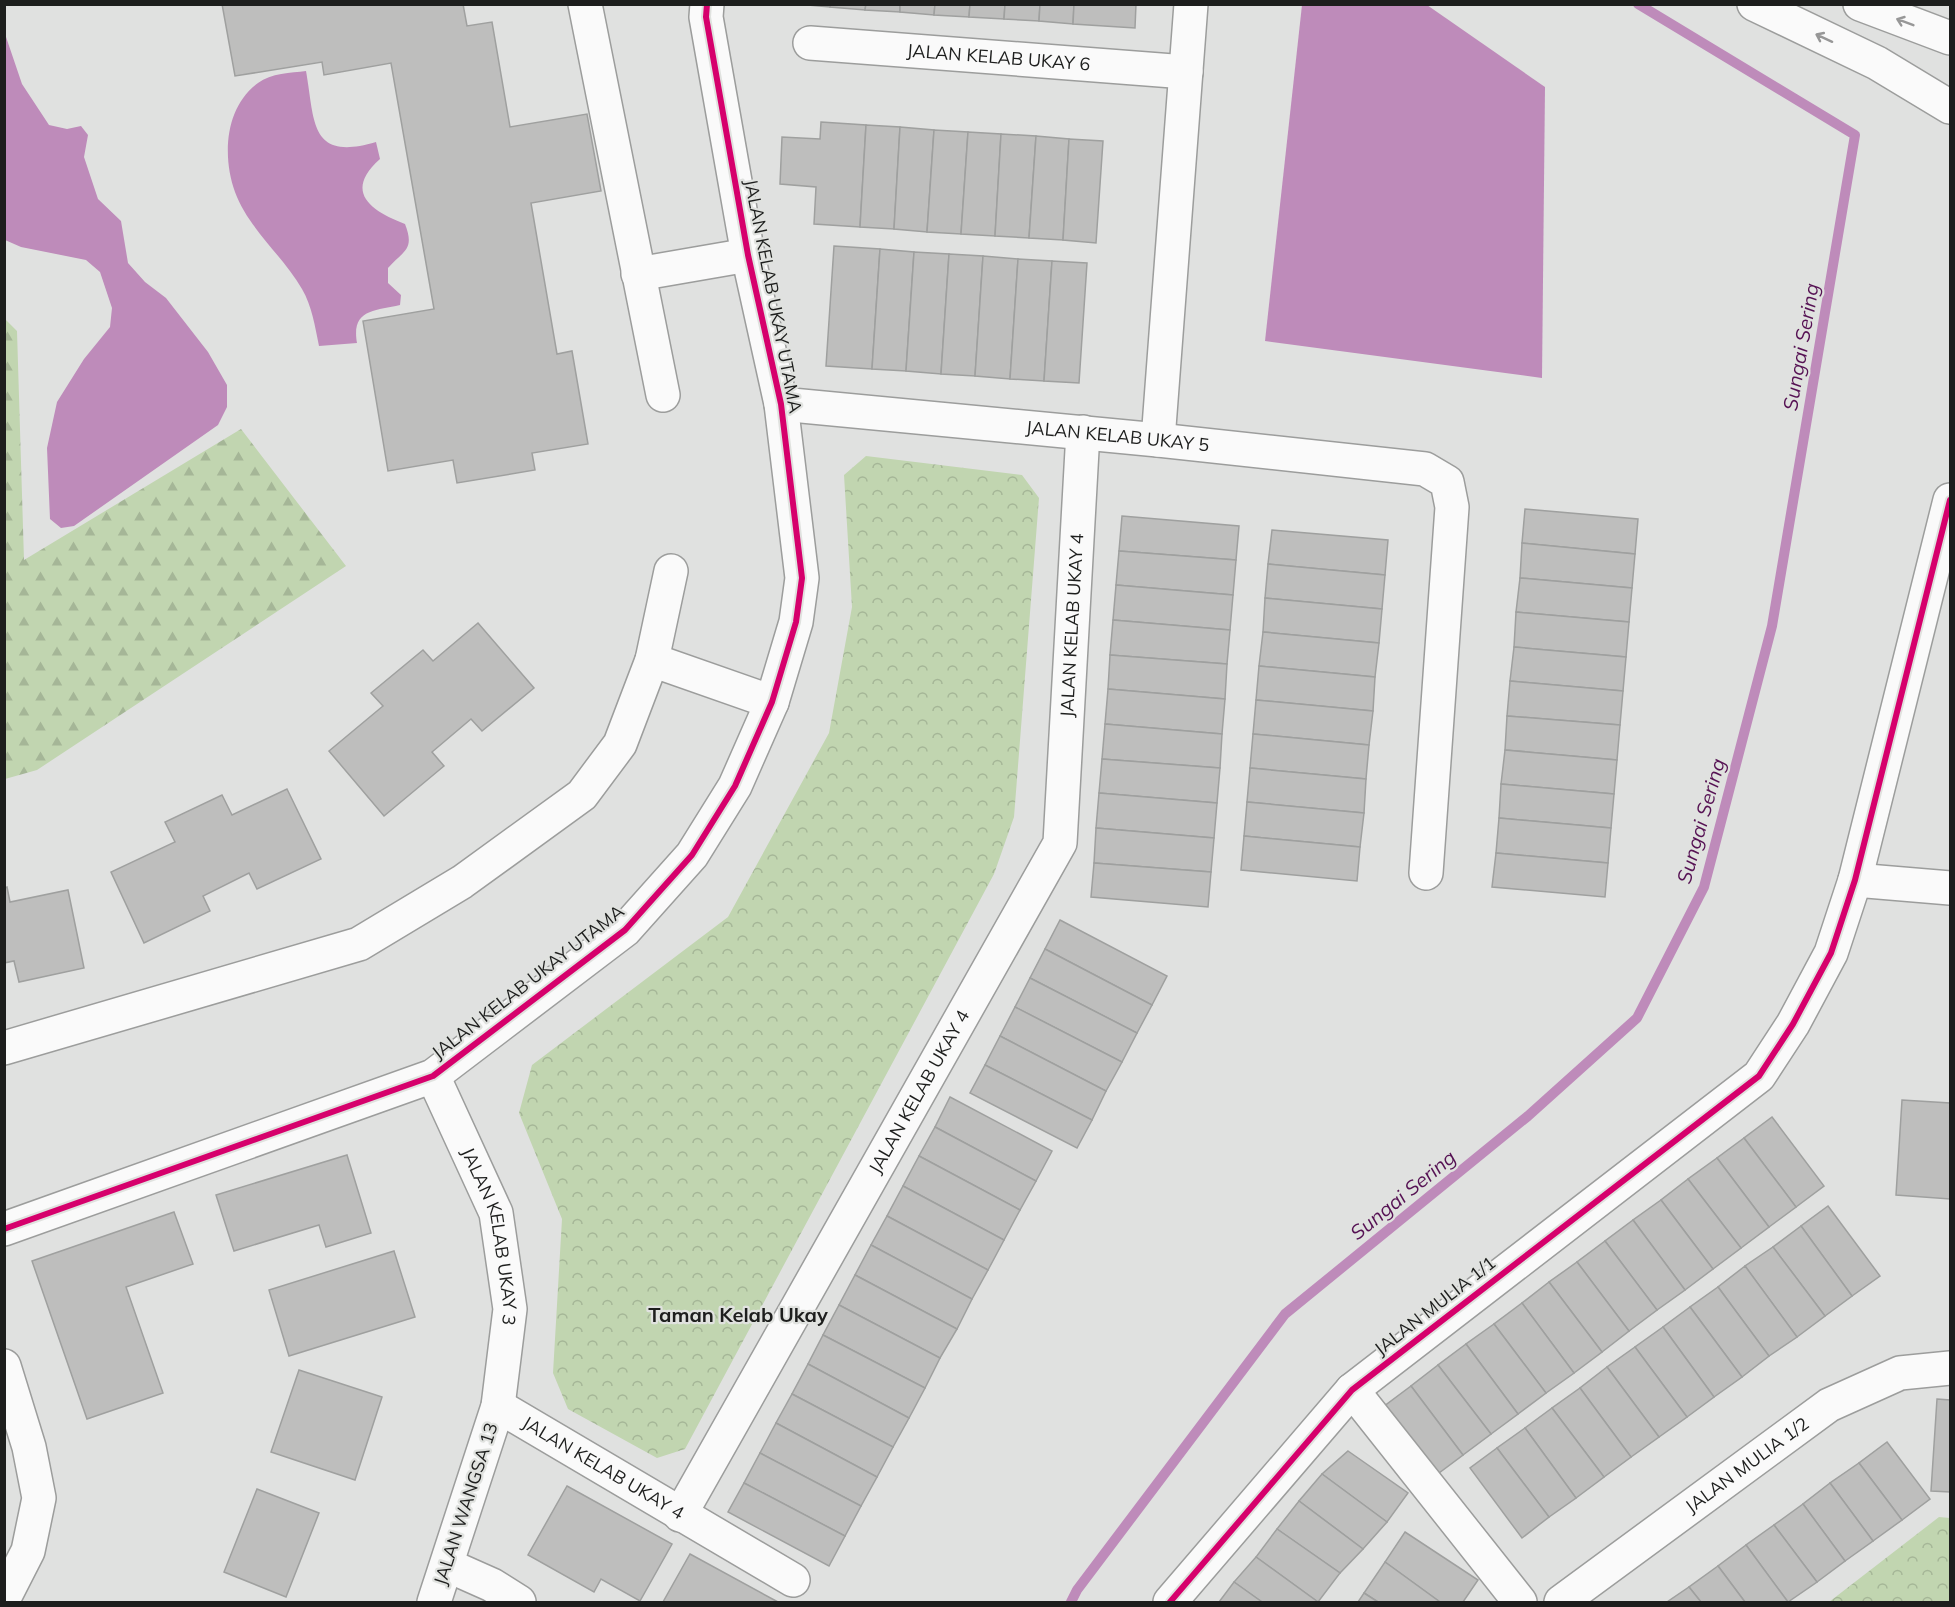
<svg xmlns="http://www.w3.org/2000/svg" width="1955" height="1607" viewBox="0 0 1955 1607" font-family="Mulish,sans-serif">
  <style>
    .forest { fill: url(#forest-firs) }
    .park { fill: url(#park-crowns) }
    .water { fill: #be8bba }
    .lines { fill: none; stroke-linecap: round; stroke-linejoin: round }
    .stream { stroke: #be8bba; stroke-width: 10 }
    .building { fill: #bebebd; stroke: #9fa09f; stroke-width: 1.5 }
    .minor-casing { stroke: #9c9d9c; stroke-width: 36 }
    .minor { stroke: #fafafa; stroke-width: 33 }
    .cycleway-casing { stroke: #e0e2df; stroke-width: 10 }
    .cycleway { stroke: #d6006c; stroke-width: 6 }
    .oneway { stroke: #979797 }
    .labels { text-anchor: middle; stroke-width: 4.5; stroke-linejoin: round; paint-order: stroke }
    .street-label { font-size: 18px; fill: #1d1e1d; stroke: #e0e2df }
    .water-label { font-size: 20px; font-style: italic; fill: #561254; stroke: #e0e2df }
    .neighbourhood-label { font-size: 20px; font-weight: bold; fill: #1d1e1d; stroke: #e0e2df }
  </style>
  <defs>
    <pattern id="forest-firs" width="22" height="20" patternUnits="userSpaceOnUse" patternTransform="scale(1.5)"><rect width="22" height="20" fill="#c1d5b0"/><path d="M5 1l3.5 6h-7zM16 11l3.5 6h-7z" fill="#a5b697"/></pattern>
    <pattern id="park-crowns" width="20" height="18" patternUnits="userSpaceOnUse" patternTransform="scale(1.5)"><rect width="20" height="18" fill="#c1d5b0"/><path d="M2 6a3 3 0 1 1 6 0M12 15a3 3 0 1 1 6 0" fill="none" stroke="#a5b697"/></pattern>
  </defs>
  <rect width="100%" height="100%" fill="#e0e1e0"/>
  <polygon class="forest" points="4,318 17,331 24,560 241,429 346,566 37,770 5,779"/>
  <g class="park">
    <polygon points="866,456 1022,475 1039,498 1014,817 994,874 685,1449 657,1458 568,1409 553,1373 562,1219 519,1113 532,1065 728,917 829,733 852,607 844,475"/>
    <polygon points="1939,1517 1950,1518 1950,1602 1829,1602"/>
  </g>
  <g class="water">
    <polygon points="1302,5 1427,5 1545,87 1542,378 1265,341"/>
    <polygon points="4,31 22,84 49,125 67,129 81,126 88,135 84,157 98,199 121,221 128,263 145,282 166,298 208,352 227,385 227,407 218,425 74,526 61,528 50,519 47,448 57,402 84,359 110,327 112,308 100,272 86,260 21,247 5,240"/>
    <path d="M306 71C315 121 309 162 376 142L380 159C343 192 371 211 405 224 415 250 404 250 388 268V283L401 295 400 305C375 311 351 309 357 343L319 346C315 327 312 306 302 289 283 256 248 228 235 192 222 156 225 107 258 83 271 73 291 73 306 71Z"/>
  </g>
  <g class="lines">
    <polyline class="stream" points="1071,1602 1077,1590 1285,1314 1528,1116 1637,1018 1704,887 1772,626 1855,135 1638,4"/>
  </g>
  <g class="building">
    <polygon points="222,4 463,4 467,26 492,22 510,127 587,114 601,191 531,203 557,354 572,351 588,444 532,453 535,470 457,483 453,460 388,471 363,321 434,309 391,63 324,75 322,62 235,76"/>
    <polygon points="796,4 831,4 830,7"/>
    <polygon points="831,4 866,4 865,10 830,7"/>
    <polygon points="866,4 900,4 900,12 865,10"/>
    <polygon points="900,4 935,4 934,15 900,12"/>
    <polygon points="935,4 970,4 969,17 934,15"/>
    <polygon points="970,4 1005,4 1004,19 969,17"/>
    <polygon points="1005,4 1040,4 1039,21 1004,19"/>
    <polygon points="1040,4 1074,4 1073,24 1039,21"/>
    <polygon points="1074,4 1136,4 1135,28 1073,24"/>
    <polygon points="821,122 866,125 860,227 814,224 816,187 780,184 782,137 820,139"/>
    <polygon points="866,125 900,127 894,229 860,227"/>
    <polygon points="900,127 934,130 927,232 894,229"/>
    <polygon points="934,130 968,132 961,234 927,232"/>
    <polygon points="968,132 1001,134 995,236 961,234"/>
    <polygon points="1001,134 1036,136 1029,238 995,236"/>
    <polygon points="1036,136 1069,139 1063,240 1029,238"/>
    <polygon points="1069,139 1103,141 1096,243 1063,240"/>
    <polygon points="834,246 880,249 872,369 826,366"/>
    <polygon points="880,249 914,252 906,371 872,369"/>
    <polygon points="914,252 949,254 941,374 906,371"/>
    <polygon points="949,254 983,256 975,376 941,374"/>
    <polygon points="983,256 1018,259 1010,379 975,376"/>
    <polygon points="1018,259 1052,261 1044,381 1010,379"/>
    <polygon points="1052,261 1087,263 1079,383 1044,381"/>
    <polygon points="1525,509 1638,519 1635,554 1522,543"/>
    <polygon points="1122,516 1239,526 1236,560 1119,551"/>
    <polygon points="1272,530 1388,540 1385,575 1268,564"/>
    <polygon points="1522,543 1635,554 1632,588 1520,578"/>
    <polygon points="1119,551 1236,560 1233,595 1116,585"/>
    <polygon points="1268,564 1385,575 1382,609 1265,598"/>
    <polygon points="1520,578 1632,588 1629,622 1516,612"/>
    <polygon points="1116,585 1233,595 1230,630 1113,620"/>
    <polygon points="1265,598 1382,609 1379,643 1263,632"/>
    <polygon points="1516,612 1629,622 1626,657 1514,647"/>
    <polygon points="1113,620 1230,630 1227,664 1110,655"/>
    <polygon points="478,623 534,688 482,731 471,719 432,752 444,766 384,816 329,751 383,706 371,693 423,650 433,661"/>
    <polygon points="1263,632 1379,643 1375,677 1259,666"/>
    <polygon points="1514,647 1626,657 1623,691 1510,681"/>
    <polygon points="1110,655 1227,664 1225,699 1108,689"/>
    <polygon points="1259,666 1375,677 1373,711 1256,700"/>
    <polygon points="1510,681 1623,691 1620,725 1507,716"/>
    <polygon points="1108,689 1225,699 1222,734 1105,724"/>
    <polygon points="1256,700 1373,711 1369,745 1253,734"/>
    <polygon points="1507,716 1620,725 1617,760 1505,750"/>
    <polygon points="1105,724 1222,734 1220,768 1102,759"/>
    <polygon points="1253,734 1369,745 1366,779 1250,768"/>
    <polygon points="1505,750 1617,760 1614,794 1501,784"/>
    <polygon points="1102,759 1220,768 1217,803 1099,793"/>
    <polygon points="1250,768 1366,779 1364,813 1247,802"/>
    <polygon points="1501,784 1614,794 1611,828 1499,818"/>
    <polygon points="287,789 321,859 257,889 249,873 203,896 210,911 144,943 111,872 175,842 165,822 222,795 232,815"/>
    <polygon points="1099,793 1217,803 1214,838 1096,828"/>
    <polygon points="1247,802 1364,813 1360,847 1244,836"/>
    <polygon points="1499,818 1611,828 1608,863 1496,853"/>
    <polygon points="1096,828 1214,838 1211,872 1094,863"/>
    <polygon points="1244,836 1360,847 1357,881 1241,870"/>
    <polygon points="1496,853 1608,863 1605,897 1492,887"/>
    <polygon points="1094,863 1211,872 1208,907 1091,897"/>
    <polygon points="7,887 10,902 68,890 84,968 19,982 14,961 4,963 4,888"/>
    <polygon points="1060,920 1167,976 1152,1005 1045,949"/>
    <polygon points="1045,949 1152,1005 1137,1033 1030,978"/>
    <polygon points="1030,978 1137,1033 1122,1062 1015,1007"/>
    <polygon points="1015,1007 1122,1062 1106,1091 1000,1036"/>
    <polygon points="1000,1036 1106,1091 1092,1120 985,1065"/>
    <polygon points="985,1065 1092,1120 1077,1148 970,1093"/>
    <polygon points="950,1097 1052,1151 1036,1181 935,1127"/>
    <polygon points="1902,1100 1950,1103 1950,1199 1896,1195"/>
    <polygon points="1772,1117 1824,1186 1796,1207 1744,1138"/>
    <polygon points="935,1127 1036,1181 1020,1210 919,1156"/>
    <polygon points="1744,1138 1796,1207 1769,1227 1717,1158"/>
    <polygon points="347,1155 371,1233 326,1247 319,1225 234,1251 216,1195"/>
    <polygon points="919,1156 1020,1210 1004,1240 903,1186"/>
    <polygon points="1717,1158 1769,1227 1741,1248 1688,1179"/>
    <polygon points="1688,1179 1741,1248 1713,1269 1661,1200"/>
    <polygon points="903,1186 1004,1240 988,1270 887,1216"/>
    <polygon points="1661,1200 1713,1269 1685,1290 1633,1220"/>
    <polygon points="1828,1206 1880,1276 1852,1296 1801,1226"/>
    <polygon points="174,1212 193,1264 126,1287 163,1393 87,1419 32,1261"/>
    <polygon points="887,1216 988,1270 972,1299 871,1245"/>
    <polygon points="1633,1220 1685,1290 1657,1310 1605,1241"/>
    <polygon points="1801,1226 1852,1296 1825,1316 1773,1247"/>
    <polygon points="1605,1241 1657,1310 1629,1331 1577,1262"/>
    <polygon points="871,1245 972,1299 957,1329 855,1275"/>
    <polygon points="1773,1247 1825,1316 1797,1337 1745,1266"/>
    <polygon points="394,1251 415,1317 289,1356 269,1290"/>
    <polygon points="1577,1262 1629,1331 1602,1352 1549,1282"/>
    <polygon points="1745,1266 1797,1337 1769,1356 1718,1287"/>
    <polygon points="855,1275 957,1329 940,1358 839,1305"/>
    <polygon points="1549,1282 1602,1352 1574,1373 1522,1303"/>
    <polygon points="1718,1287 1769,1356 1742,1377 1690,1307"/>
    <polygon points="1522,1303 1574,1373 1546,1393 1494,1324"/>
    <polygon points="839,1305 940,1358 925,1388 823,1335"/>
    <polygon points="1690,1307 1742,1377 1714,1397 1663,1327"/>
    <polygon points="1494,1324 1546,1393 1518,1414 1466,1344"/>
    <polygon points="1663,1327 1714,1397 1687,1417 1635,1347"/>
    <polygon points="823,1335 925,1388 909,1418 808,1364"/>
    <polygon points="1466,1344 1518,1414 1491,1434 1438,1365"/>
    <polygon points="1635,1347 1687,1417 1659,1437 1607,1367"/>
    <polygon points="808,1364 909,1418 893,1447 792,1394"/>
    <polygon points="1438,1365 1491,1434 1463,1455 1411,1386"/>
    <polygon points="1607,1367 1659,1437 1631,1457 1580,1388"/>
    <polygon points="299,1370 382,1397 355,1480 271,1452"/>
    <polygon points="1411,1386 1463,1455 1435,1476 1383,1407"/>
    <polygon points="1580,1388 1631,1457 1604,1477 1552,1408"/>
    <polygon points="792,1394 893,1447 877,1477 776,1423"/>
    <polygon points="1937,1399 1950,1400 1950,1492 1931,1491"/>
    <polygon points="1552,1408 1604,1477 1576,1498 1525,1428"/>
    <polygon points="776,1423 877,1477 861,1506 760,1453"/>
    <polygon points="1525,1428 1576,1498 1549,1517 1497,1448"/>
    <polygon points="1887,1442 1930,1499 1902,1520 1859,1463"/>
    <polygon points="1497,1448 1549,1517 1522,1538 1470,1468"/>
    <polygon points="1348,1451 1408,1493 1387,1522 1322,1474"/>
    <polygon points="760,1453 861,1506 845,1536 744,1483"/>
    <polygon points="1859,1463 1902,1520 1873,1541 1830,1483"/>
    <polygon points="1322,1474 1387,1522 1363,1549 1299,1501"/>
    <polygon points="744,1483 845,1536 829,1566 728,1512"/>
    <polygon points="1830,1483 1873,1541 1845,1561 1803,1504"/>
    <polygon points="567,1486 672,1544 640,1601 601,1579 594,1592 528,1555"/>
    <polygon points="257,1489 319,1513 286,1597 224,1572"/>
    <polygon points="1299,1501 1363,1549 1340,1573 1277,1529"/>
    <polygon points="1803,1504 1845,1561 1817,1582 1774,1525"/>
    <polygon points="1774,1525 1817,1582 1788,1602 1746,1545"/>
    <polygon points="1277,1529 1340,1573 1318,1602 1256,1557"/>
    <polygon points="1405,1532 1478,1580 1463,1602 1440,1602 1385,1562"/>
    <polygon points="1746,1545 1788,1602 1745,1602 1718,1566"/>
    <polygon points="690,1554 778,1602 663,1602"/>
    <polygon points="1256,1557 1318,1602 1262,1602 1234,1582"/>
    <polygon points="1385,1562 1440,1602 1378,1602 1364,1593"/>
    <polygon points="1718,1566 1745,1602 1701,1602 1689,1587"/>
    <polygon points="1234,1582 1262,1602 1219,1602"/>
    <polygon points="1689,1587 1701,1602 1667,1602"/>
    <polygon points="1364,1593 1378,1602 1358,1602"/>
  </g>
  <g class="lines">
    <defs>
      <g id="minor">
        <polyline points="585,4 663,395"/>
        <polyline points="1754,4 1877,63 1950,107"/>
        <polyline points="1860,4 1950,38"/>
        <path id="s1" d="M810 43 1186 72"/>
        <polyline points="638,274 748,255"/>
        <path id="s2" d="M781 404 1158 440 1425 469 1447 482 1452 507 1426 873"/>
        <polyline points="1158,440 1191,4"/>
        <polyline points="652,660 772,702"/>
        <polyline points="1855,880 1950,888"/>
        <polyline points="4,1048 359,944 462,882 582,795 620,744 652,660 671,571"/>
        <path id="s3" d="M433 1076 496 1213 510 1309 498 1406 434 1602"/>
        <polyline points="4,1229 433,1076 625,930 692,855 735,786 772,702 796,622 802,578 781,404 748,255 706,17 707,4"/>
        <polyline points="4,1366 29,1447 39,1498 28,1551 4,1598"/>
        <polyline points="1352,1390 1520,1602"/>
        <path id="s4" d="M498 1406 793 1580"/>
        <path id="s5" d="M680 1515 1060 843 1083 432"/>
        <polyline points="447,1565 492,1585 519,1602"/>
        <polyline points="1170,1602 1352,1390 1759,1076 1793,1024 1831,953 1855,880 1950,500"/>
        <path id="s6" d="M1561 1602 1829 1405 1900 1373 1950 1368"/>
      </g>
    </defs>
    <use href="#minor" class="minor-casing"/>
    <use href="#minor" class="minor"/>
    <defs>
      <g id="cycleway">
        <polyline points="4,1229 433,1076 625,930 692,855 735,786 772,702 796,622 802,578 781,404 748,255 706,17 707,4"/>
        <polyline points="1170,1602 1352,1390 1759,1076 1793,1024 1831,953 1855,880 1950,500"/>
      </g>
    </defs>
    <use href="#cycleway" class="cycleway-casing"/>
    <use href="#cycleway" class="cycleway"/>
  </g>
  <defs><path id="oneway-shaft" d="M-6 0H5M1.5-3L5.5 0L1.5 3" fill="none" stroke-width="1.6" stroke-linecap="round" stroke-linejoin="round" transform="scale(1.5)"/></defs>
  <g class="oneway">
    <use href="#oneway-shaft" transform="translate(1905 22) rotate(-159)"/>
    <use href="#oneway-shaft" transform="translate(1824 38) rotate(-155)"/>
  </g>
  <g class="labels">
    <g class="street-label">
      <text dy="6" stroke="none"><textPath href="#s1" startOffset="189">JALAN KELAB UKAY 6</textPath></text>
      <text transform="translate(773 296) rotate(79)" y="6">JALAN KELAB UKAY UTAMA</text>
      <text dy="6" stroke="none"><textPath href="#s2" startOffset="338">JALAN KELAB UKAY 5</textPath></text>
      <text dy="6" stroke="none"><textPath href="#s5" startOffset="990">JALAN KELAB UKAY 4</textPath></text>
      <text transform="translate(528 982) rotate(-38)" y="6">JALAN KELAB UKAY UTAMA</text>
      <text dy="6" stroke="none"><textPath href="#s5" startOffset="486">JALAN KELAB UKAY 4</textPath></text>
      <text dy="6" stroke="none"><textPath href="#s3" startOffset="172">JALAN KELAB UKAY 3</textPath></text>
      <text transform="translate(1435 1306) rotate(-38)" y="6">JALAN MULIA 1/1</text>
      <text dy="6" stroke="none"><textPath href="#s4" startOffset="122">JALAN KELAB UKAY 4</textPath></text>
      <text dy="6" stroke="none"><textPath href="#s6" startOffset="231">JALAN MULIA 1/2</textPath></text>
      <text transform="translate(466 1504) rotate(-72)" y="6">JALAN WANGSA 13</text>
    </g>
    <g class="water-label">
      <text transform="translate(1801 347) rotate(-80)" y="7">Sungai Sering</text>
      <text transform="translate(1701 821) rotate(-74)" y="7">Sungai Sering</text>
      <text transform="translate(1403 1195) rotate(-39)" y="7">Sungai Sering</text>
    </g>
    <g class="neighbourhood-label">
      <text x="738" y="1322">Taman Kelab Ukay</text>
    </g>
  </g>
  <rect width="1955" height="1607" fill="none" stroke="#1d1e1d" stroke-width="12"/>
</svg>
